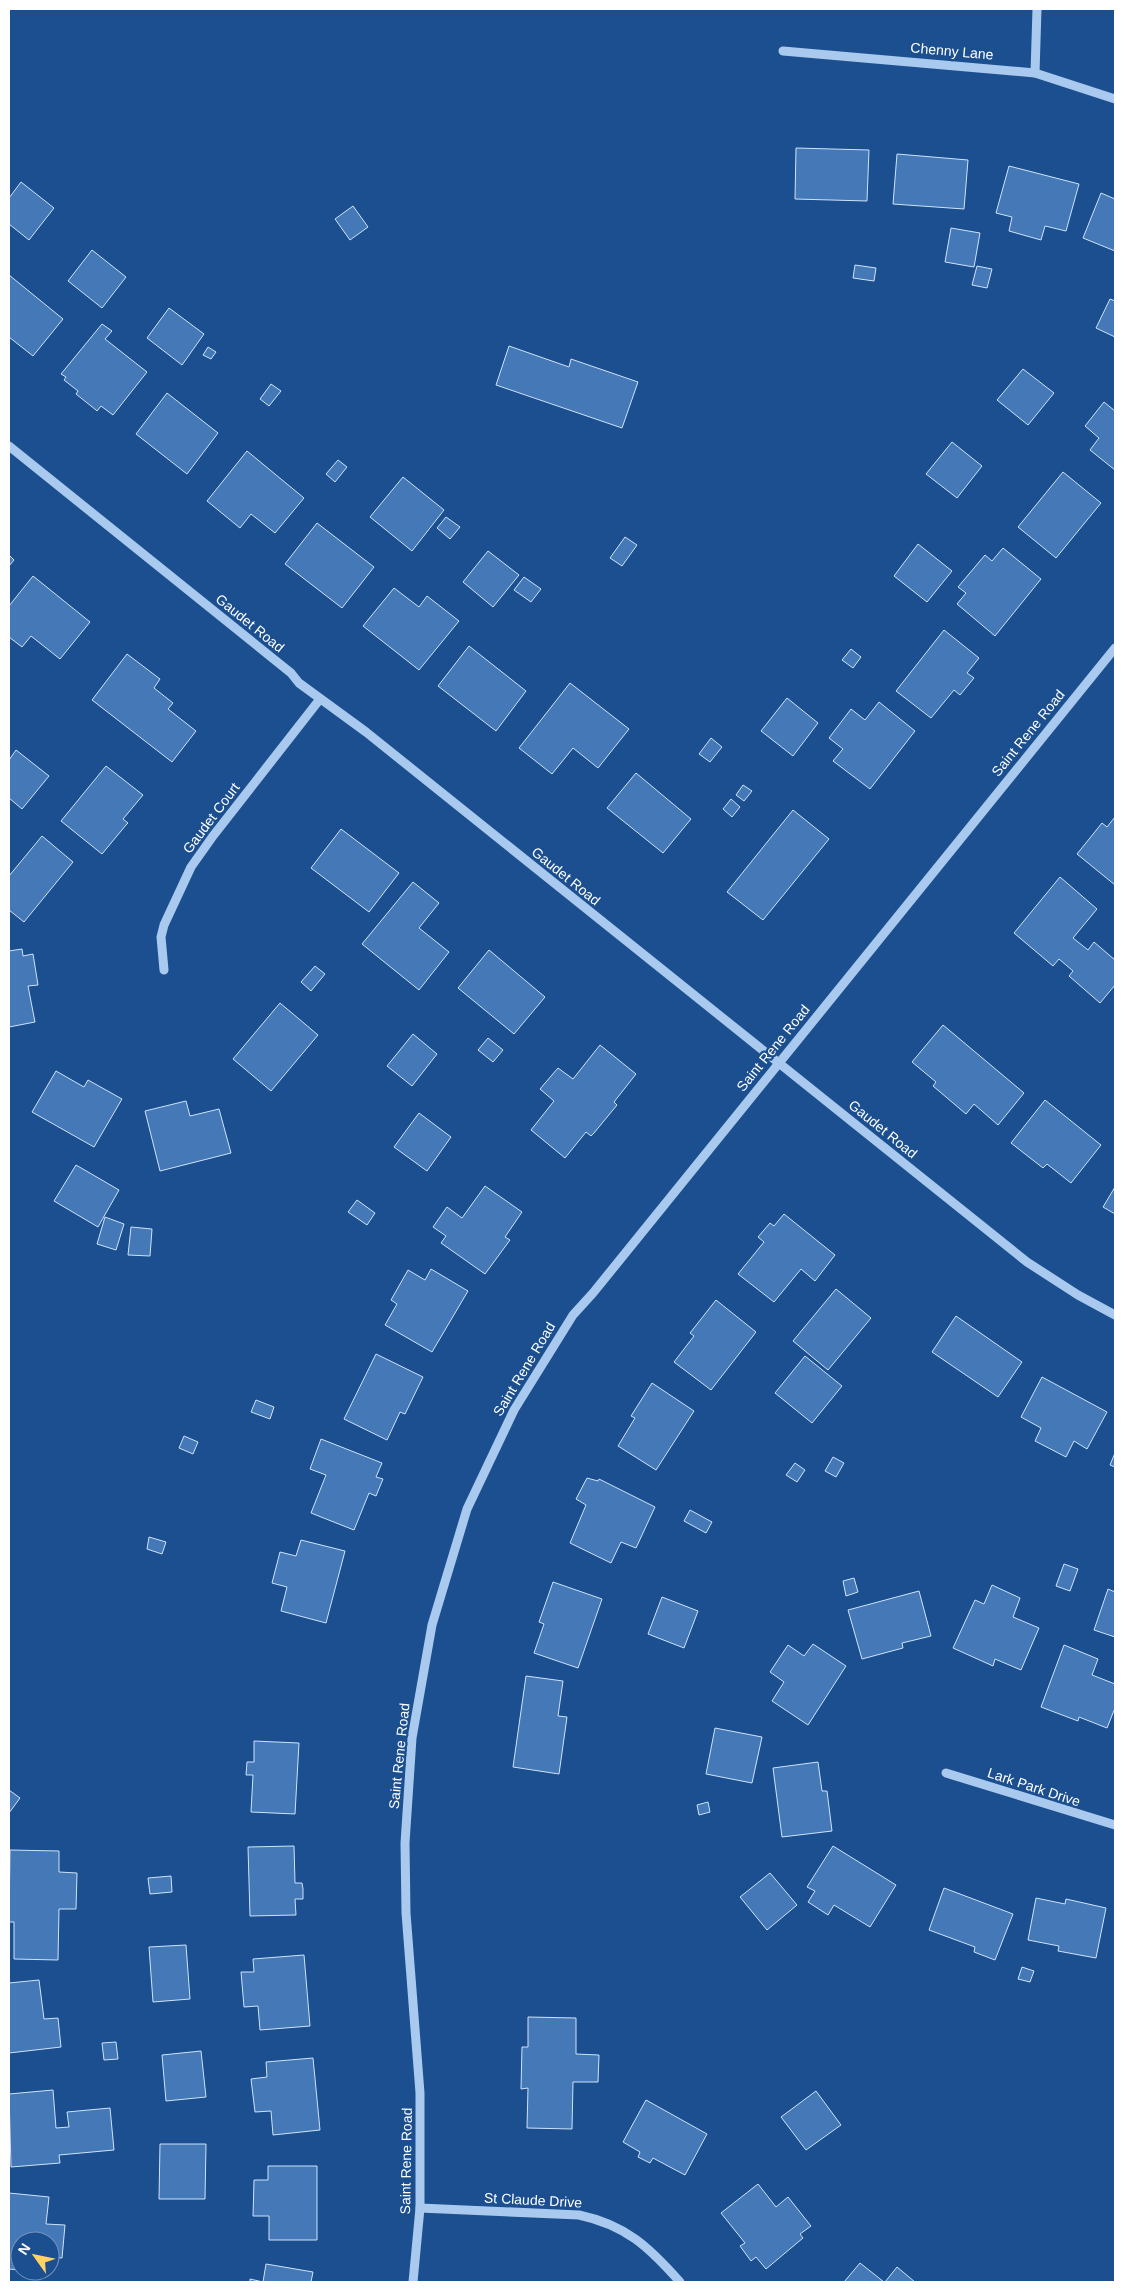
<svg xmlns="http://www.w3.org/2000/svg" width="1124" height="2291" viewBox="0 0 1124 2291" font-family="Arial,sans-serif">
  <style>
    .building { fill: #4478b7; stroke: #cfe3fa }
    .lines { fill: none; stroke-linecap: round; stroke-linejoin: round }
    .minor { stroke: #a9c9ee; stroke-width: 9 }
    .labels { text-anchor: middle; stroke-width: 4.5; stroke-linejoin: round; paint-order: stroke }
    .street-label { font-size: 14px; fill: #fff; stroke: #1b4f8f }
  </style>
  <rect width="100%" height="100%" fill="#1b4f8f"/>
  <g class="building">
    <polygon points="796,148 869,150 867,201 795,199"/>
    <polygon points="897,154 968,160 964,209 893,204"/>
    <polygon points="1009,166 1079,184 1066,231 1045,226 1041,240 1009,231 1012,217 996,213"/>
    <polygon points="21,182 54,208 29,240 9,224 9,198"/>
    <polygon points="1101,193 1115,199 1115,251 1083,238"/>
    <polygon points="353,206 368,227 350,240 335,219"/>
    <polygon points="951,228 980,233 974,267 945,262"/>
    <polygon points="92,250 126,277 102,308 68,281"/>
    <polygon points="855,265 876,268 874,281 853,278"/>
    <polygon points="977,266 992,269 987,288 972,285"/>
    <polygon points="9,275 63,319 33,356 9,337"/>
    <polygon points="1110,299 1115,301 1115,337 1096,328"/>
    <polygon points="169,308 204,334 182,365 147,338"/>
    <polygon points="102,324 112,331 105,339 147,372 113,415 101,406 97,411 96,410 76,394 78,391 64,380 66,377 61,374"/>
    <polygon points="509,346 569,367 571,359 638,382 622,428 496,385"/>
    <polygon points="208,347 216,352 211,359 203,355"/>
    <polygon points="1023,369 1054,393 1028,425 997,400"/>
    <polygon points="271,384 281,391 269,406 260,399"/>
    <polygon points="167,393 218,433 187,474 136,434"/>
    <polygon points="1104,402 1115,411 1115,470 1090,450 1099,438 1085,426"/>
    <polygon points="952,442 982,466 957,498 926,474"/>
    <polygon points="247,451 304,498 275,533 251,514 240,528 207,501"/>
    <polygon points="338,460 347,467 335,482 326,474"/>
    <polygon points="1063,472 1101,503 1056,558 1018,527"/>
    <polygon points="403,477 444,510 412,551 370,517"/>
    <polygon points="446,517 460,527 450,539 437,528"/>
    <polygon points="317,523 374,567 342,608 285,564"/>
    <polygon points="625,537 637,545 622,566 610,558"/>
    <polygon points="918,544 952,571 927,602 894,576"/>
    <polygon points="1003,548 1041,579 995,636 957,604 966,593 958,587 985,555 992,561"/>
    <polygon points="488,551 519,575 493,607 463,582"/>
    <polygon points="9,555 14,560 9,566"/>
    <polygon points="33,576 90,622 60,659 31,636 22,647 9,637 9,606"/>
    <polygon points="524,577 541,589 531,602 514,590"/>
    <polygon points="394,588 419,607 427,596 459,621 419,670 363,626"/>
    <polygon points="944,630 979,658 967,673 974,678 960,695 954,690 931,718 896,691"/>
    <polygon points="469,646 526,691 496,731 438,686"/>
    <polygon points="851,649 861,657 853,668 842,660"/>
    <polygon points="127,654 160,679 154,688 173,703 168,709 196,731 172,762 92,700"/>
    <polygon points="570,683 629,729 598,768 573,748 552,774 519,748"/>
    <polygon points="787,698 818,723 793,756 761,731"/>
    <polygon points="879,702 915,731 870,789 833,761 843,749 829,738 851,709 865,720"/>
    <polygon points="711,738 722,747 710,762 699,754"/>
    <polygon points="16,750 49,776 22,809 9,798 9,760"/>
    <polygon points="106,766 143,795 123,819 128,823 126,825 102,854 61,821"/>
    <polygon points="636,773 691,819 663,853 607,808"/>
    <polygon points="743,785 752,791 744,801 736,795"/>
    <polygon points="731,799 740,807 732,817 723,809"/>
    <polygon points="793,810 829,839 763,920 727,892"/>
    <polygon points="1115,817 1115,885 1077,854 1102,823 1107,827"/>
    <polygon points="341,829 399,873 369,912 311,868"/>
    <polygon points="42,836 73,862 24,922 9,910 9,876"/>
    <polygon points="1060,877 1097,909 1073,938 1088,950 1094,942 1115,960 1115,985 1100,1003 1069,976 1073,971 1059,959 1053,966 1014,933"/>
    <polygon points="413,882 439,903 419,928 449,952 419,990 362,944"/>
    <polygon points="22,949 23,956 33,954 38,985 28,986 35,1022 9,1027 9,951"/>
    <polygon points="489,950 545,997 514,1034 458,988"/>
    <polygon points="315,966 325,974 311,991 301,982"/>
    <polygon points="280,1003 318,1035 271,1091 233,1059"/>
    <polygon points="943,1025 1024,1093 998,1125 974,1104 966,1114 933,1086 936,1082 912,1062"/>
    <polygon points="413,1034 437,1054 412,1086 387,1066"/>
    <polygon points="488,1038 503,1050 493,1062 478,1050"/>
    <polygon points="600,1045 636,1074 614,1102 617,1105 594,1133 591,1136 586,1132 565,1158 531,1130 554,1101 540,1089 558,1068 573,1079"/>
    <polygon points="56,1071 84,1087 88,1080 122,1099 94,1147 32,1112"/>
    <polygon points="1045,1100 1101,1145 1071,1183 1047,1164 1043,1168 1011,1143"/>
    <polygon points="186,1101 190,1116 219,1109 231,1153 160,1171 145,1111"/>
    <polygon points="419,1113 451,1137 427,1171 394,1147"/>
    <polygon points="76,1165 119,1190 98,1227 54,1201"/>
    <polygon points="485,1186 522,1212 505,1237 510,1240 485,1274 441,1243 446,1236 433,1227 447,1207 462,1218"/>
    <polygon points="1115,1187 1115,1214 1103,1207"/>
    <polygon points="357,1200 375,1213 367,1225 348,1212"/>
    <polygon points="784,1214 835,1255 815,1281 801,1269 774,1302 738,1274 764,1242 758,1237 770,1223 774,1226"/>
    <polygon points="105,1217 124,1224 116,1250 97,1244"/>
    <polygon points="131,1227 152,1229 150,1256 128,1255"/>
    <polygon points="431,1269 468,1291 432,1352 385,1325 397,1304 391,1300 408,1270 425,1280"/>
    <polygon points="836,1289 871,1318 828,1370 793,1341"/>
    <polygon points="716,1300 756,1332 711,1390 674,1362 694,1336 690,1333"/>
    <polygon points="956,1316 1022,1362 998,1397 932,1352"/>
    <polygon points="376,1354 423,1377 405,1414 400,1412 387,1440 344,1419"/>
    <polygon points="805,1356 842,1386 812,1423 775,1393"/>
    <polygon points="1042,1377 1107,1412 1087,1449 1074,1441 1066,1457 1035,1441 1041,1428 1021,1417"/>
    <polygon points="652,1383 694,1411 656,1470 618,1446 635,1418 631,1416"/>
    <polygon points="256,1400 274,1407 270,1419 251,1412"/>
    <polygon points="184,1436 198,1442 193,1454 179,1448"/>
    <polygon points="321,1439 382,1463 376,1477 383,1479 376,1496 369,1493 354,1530 311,1513 326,1475 310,1469"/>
    <polygon points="1115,1453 1115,1467 1110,1465"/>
    <polygon points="833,1457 844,1463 836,1477 825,1471"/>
    <polygon points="795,1463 805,1470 797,1482 786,1475"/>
    <polygon points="587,1478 598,1481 599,1479 655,1507 636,1548 621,1542 611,1563 570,1543 586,1505 576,1499"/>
    <polygon points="690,1510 712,1522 706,1533 684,1521"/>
    <polygon points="149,1537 166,1542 162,1554 147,1549"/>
    <polygon points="301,1540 345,1551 326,1623 281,1611 287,1587 272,1583 280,1552 296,1556"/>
    <polygon points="1064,1564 1078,1569 1070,1591 1056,1586"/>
    <polygon points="854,1578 858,1592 846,1596 843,1581"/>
    <polygon points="553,1582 602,1599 578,1668 534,1653 544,1624 539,1622"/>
    <polygon points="992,1585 1020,1598 1013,1617 1039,1628 1021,1670 995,1659 993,1666 953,1648 975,1600 984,1604"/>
    <polygon points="1108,1589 1115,1592 1115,1637 1094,1630"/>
    <polygon points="919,1591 931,1636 902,1643 903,1648 862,1659 848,1610"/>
    <polygon points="662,1597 698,1611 684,1648 648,1634"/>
    <polygon points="813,1644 846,1666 808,1725 772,1701 784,1682 770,1672 788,1645 804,1656"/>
    <polygon points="1064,1645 1098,1659 1092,1675 1115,1684 1115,1708 1107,1728 1079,1717 1078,1721 1041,1707"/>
    <polygon points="526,1676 563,1681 558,1716 567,1717 559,1774 513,1767"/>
    <polygon points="715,1728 762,1737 752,1783 706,1774"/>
    <polygon points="254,1741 299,1743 295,1814 251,1812 253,1775 246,1775 247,1762 254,1762"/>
    <polygon points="818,1762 822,1791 827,1791 832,1831 782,1837 773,1768"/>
    <polygon points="9,1790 20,1798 9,1813"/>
    <polygon points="708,1802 710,1812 699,1815 697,1805"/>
    <polygon points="294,1846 295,1883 302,1883 303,1889 303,1899 295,1899 296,1915 250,1916 248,1847"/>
    <polygon points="833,1846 896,1885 870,1927 834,1905 828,1915 808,1902 815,1891 807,1887"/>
    <polygon points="10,1850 59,1851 59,1872 77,1873 76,1909 59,1909 58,1960 14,1959 14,1922 9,1922"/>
    <polygon points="770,1873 797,1905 767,1930 740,1897"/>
    <polygon points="171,1876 172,1892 150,1894 148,1878"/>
    <polygon points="944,1888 1013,1914 995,1960 974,1952 975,1947 929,1930"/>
    <polygon points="1036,1898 1065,1904 1066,1899 1106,1908 1096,1958 1058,1951 1059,1946 1028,1940"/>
    <polygon points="186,1945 190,1999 153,2002 149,1947"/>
    <polygon points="304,1955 310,2026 260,2030 258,2006 244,2007 241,1972 254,1972 253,1959"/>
    <polygon points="1022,1967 1034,1971 1030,1982 1018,1979"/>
    <polygon points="39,1980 44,2019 58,2018 61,2047 9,2053 9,1983"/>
    <polygon points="528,2017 576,2018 576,2054 599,2055 598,2082 573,2082 572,2129 527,2128 528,2088 521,2089 522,2047 528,2047"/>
    <polygon points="116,2042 118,2059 104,2060 102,2043"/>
    <polygon points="201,2051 206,2097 166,2101 162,2055"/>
    <polygon points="313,2058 320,2130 273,2135 271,2111 255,2112 251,2079 267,2077 266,2062"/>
    <polygon points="53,2090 56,2128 69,2127 67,2112 110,2108 114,2150 59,2155 60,2163 11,2167 9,2094"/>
    <polygon points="816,2091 841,2125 806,2150 781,2117"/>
    <polygon points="646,2100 707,2134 685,2175 653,2158 650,2163 638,2157 640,2152 623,2142"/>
    <polygon points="160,2144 206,2144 205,2199 159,2199"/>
    <polygon points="268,2166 317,2166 317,2240 269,2240 269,2216 253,2216 254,2180 268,2180"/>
    <polygon points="758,2184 776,2207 788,2197 811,2226 800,2234 803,2238 766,2269 756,2257 751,2261 740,2246 745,2243 721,2213"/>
    <polygon points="9,2193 49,2197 46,2224 65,2225 62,2258 50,2257 50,2241 20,2241 20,2270 9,2269"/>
    <polygon points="860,2263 884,2282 844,2282"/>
    <polygon points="266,2264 313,2272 311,2282 250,2282 250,2279 263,2282"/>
    <polygon points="897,2267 915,2282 885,2282"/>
  </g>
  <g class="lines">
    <g class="minor">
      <polyline points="783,51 1035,73 1115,99"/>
      <polyline points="1035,73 1037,9"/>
      <polyline points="9,446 291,673 299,683 366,732 1027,1262 1078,1295 1115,1315"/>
      <polyline points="164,970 161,937 164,925 191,867 213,836 320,699"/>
      <polyline points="946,1773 1115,1825"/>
      <path d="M420 2208 579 2215C626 2225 649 2247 680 2282"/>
      <polyline points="413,2282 420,2208 420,2093 406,1913 405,1843 412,1738 432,1625 467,1509 514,1410 573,1315 593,1293 1115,648"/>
    </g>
  </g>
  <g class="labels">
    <g class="street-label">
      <text transform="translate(952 51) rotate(5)" y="5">Chenny Lane</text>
      <text transform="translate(250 623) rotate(39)" y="5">Gaudet Road</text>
      <text transform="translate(1028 733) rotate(-51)" y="5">Saint Rene Road</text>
      <text transform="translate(211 818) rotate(-53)" y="5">Gaudet Court</text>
      <text transform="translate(566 876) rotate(39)" y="5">Gaudet Road</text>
      <text transform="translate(773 1048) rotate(-51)" y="5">Saint Rene Road</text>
      <text transform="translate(883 1129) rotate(39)" y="5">Gaudet Road</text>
      <text transform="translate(524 1369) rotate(-59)" y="5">Saint Rene Road</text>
      <text transform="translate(399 1756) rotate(-84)" y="5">Saint Rene Road</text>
      <text transform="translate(1034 1787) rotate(18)" y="5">Lark Park Drive</text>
      <text transform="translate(406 2161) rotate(-89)" y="5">Saint Rene Road</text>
      <text transform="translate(533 2200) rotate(3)" y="5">St Claude Drive</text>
    </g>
  </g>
  <rect width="1124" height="2291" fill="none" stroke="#ffffff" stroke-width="20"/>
  <g transform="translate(35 2256) rotate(303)"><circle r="24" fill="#1b4f8f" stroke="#7695bc"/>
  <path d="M0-4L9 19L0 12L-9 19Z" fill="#ffd166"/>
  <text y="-8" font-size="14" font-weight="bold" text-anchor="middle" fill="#ffffff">N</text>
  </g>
</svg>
